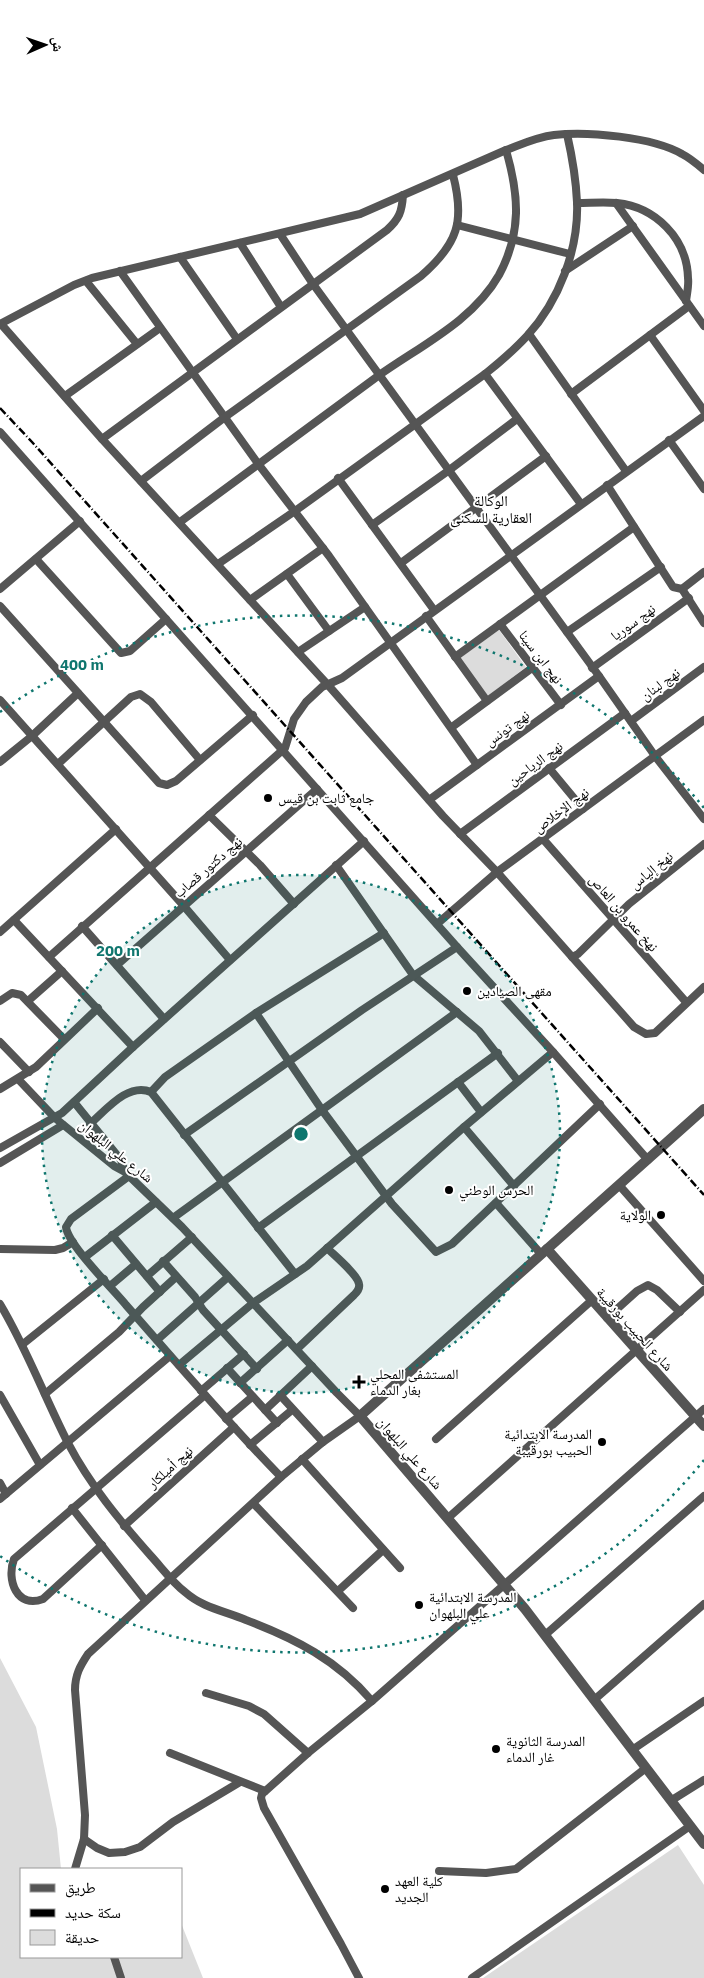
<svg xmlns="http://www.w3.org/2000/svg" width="704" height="1978" viewBox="0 0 704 1978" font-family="'IBM Plex Sans','Noto Naskh Arabic',sans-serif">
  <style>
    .green { fill: #dcdcdc }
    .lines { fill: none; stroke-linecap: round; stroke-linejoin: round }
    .minor { stroke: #555; stroke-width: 8 }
    .tertiary { stroke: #555; stroke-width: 10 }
    .rail { stroke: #000; stroke-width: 2.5; stroke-dasharray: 8 2.5 1 2.5; stroke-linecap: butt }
    .ring { fill: none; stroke: #0f766e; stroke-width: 2.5; stroke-dasharray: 2.5 5 }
    .poi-dot { fill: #000; stroke: #fff; stroke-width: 2 }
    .labels { text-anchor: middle; stroke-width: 4; stroke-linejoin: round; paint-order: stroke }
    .street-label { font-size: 14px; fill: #000; stroke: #fff }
    .poi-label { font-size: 14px; fill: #000; stroke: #fff; text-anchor: start }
    .neighbourhood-label { font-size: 15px; fill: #000; stroke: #fff }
    .centre { fill: #0f766e; stroke: #fff; stroke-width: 2.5 }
    .ring-label { font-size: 15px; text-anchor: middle; font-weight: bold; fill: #0f766e; stroke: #fff; stroke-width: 4; stroke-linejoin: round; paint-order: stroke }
  </style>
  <rect width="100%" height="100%" fill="#fff"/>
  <g class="green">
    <polygon points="499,630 526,667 488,696 460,658"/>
    <polygon points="0,1658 36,1727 57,1829 61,1869 21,1869 21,1957 181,1957 181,1923 203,1978 0,1978"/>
    <polygon points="678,1845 704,1885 704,1978 483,1978"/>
  </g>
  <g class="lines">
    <g class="minor">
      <path d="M577 203C590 203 604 202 617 203 655 207 687 238 688 278 689 285 687 293 686 301"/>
      <polyline points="616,203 704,326"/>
      <polyline points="457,225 570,254"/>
      <polyline points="280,234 313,284 599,676 655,756 704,819"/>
      <polyline points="240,243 281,307"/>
      <polyline points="180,257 237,339"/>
      <polyline points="120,271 259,465 329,556 477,765"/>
      <polyline points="565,271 633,226"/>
      <polyline points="86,281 137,344"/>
      <path d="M0 324 74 285 92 278 360 214 506 150C522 144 537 137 554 135 587 131 653 137 682 154 690 158 697 164 704 170"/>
      <polyline points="1,324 102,439 328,685 443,816 497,872 634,1027 646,1034 655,1033 704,987"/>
      <polyline points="529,334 626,471"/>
      <polyline points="650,335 704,411"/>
      <polyline points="485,374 581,504"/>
      <polyline points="571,394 689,306"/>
      <polyline points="65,396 160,328"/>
      <polyline points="0,432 457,947 553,1052 648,1160"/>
      <path d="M102 439 387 230C399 219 402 212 403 195"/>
      <polyline points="669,440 704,489"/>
      <polyline points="338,478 434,610"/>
      <path d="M141 481 225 417 421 276C458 244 465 221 453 175"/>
      <polyline points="607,485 673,587 682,589 704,623"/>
      <path d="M180 522C246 474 312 424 378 376 420 346 473 321 499 275 522 232 519 195 506 150"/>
      <polyline points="372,525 448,471 517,419"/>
      <polyline points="36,559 121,653 130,651 166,619"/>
      <polyline points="401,563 546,456"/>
      <path d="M218 564 295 511 485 374C500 362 514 350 527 336 559 301 579 249 577 202 576 179 572 156 567 134"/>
      <polyline points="287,574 329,631"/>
      <polyline points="0,589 80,521"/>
      <polyline points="682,589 704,572"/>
      <polyline points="250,600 323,548"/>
      <polyline points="0,606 159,783 167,785 176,781 253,715"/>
      <polyline points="426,616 487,701"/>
      <polyline points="500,624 561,705"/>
      <polyline points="567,632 661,567"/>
      <polyline points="298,652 365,607"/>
      <polyline points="455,657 634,527"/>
      <polyline points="592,668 689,598"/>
      <polyline points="0,700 183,905 230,960"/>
      <polyline points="631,721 704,667"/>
      <polyline points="452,727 532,668"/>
      <polyline points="0,762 32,736 78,693"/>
      <polyline points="58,764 131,697 140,694 151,702 200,760"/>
      <polyline points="549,768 583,809"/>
      <polyline points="429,800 599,676"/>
      <polyline points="209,815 260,865 294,904"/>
      <polyline points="460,834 625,713"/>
      <polyline points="543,839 686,1002"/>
      <polyline points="336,865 413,975 479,1031 518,1081"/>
      <polyline points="14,920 133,1047"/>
      <polyline points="437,924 497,872 704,720"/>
      <polyline points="82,926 164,1019"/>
      <polyline points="0,932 116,829"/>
      <polyline points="49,957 285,748 294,719 306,702 322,687 342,678 704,416"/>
      <polyline points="572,957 578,954 629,904 704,844"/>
      <polyline points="117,965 317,789"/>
      <polyline points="0,1001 12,993 21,995 64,1039"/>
      <polyline points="28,1001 62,971"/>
      <polyline points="256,1013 322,1110 392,1204 436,1252 452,1244 600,1104"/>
      <polyline points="0,1042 29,1072"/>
      <path d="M18 1079 55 1118 114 1166 125 1172 182 1227 337 1393 360 1416 323 1442 281 1477 88 1654C80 1666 75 1675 75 1690L85 1815 84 1839 75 1869"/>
      <polyline points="458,1082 481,1112"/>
      <polyline points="0,1089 36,1067 98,1008"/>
      <polyline points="151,1092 165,1077 256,1013 384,933"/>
      <polyline points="74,1102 121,1160 125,1172"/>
      <path d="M90 1124C106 1110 128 1082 151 1092L295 1274"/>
      <polyline points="464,1127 514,1186"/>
      <polyline points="184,1135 362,1010 457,947"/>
      <polyline points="0,1148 62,1113 133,1047 364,841"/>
      <polyline points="0,1163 63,1125"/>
      <path d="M129 1176 71 1219 66 1227C68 1245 113 1289 126 1305 177 1363 227 1422 281 1477"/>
      <polyline points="619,1185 704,1281"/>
      <polyline points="496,1203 541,1254"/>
      <polyline points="173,1218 457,1012"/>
      <polyline points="258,1228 498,1053"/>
      <polyline points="112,1235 160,1292"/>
      <polyline points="0,1249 55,1250 63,1248 73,1242"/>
      <polyline points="85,1257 156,1202"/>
      <polyline points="163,1261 195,1297 203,1310 257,1369"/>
      <polyline points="147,1276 192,1237"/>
      <polyline points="110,1286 136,1264"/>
      <path d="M0 1304C27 1349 44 1396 68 1443 90 1485 120 1521 151 1556 162 1568 172 1582 185 1592 203 1608 225 1611 246 1620 296 1639 337 1660 372 1701"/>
      <polyline points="607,1318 637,1291 648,1285 657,1290 680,1312"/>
      <polyline points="157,1340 228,1277"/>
      <polyline points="23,1344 104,1279"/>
      <path d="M297 1349 354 1295C357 1292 360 1289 359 1284 358 1275 334 1255 327 1248"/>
      <polyline points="179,1365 253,1303 307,1266 464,1127 553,1052"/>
      <polyline points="227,1368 277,1423"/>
      <polyline points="240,1383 288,1340"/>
      <polyline points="201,1391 244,1354"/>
      <polyline points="45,1394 119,1332 143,1307 176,1277"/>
      <polyline points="0,1395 40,1465"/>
      <polyline points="280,1395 323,1442"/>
      <polyline points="265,1410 312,1366"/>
      <polyline points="226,1419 252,1397"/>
      <polyline points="436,1439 591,1301"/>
      <polyline points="250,1445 292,1410"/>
      <polyline points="302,1459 400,1568"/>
      <polyline points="0,1483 6,1494"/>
      <polyline points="0,1499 170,1356"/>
      <polyline points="254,1504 353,1608"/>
      <polyline points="72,1508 145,1600"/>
      <polyline points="448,1518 704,1290"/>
      <polyline points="124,1526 234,1427"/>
      <path d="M102 1545 43 1599C17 1609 6 1580 14 1559L205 1395"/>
      <polyline points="338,1591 383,1550"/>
      <polyline points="545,1635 704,1496"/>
      <polyline points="206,1693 249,1706 264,1714 308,1753"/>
      <polyline points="594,1700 704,1604"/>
      <polyline points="632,1750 704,1701"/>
      <polyline points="170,1753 265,1791"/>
      <polyline points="672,1800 704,1780"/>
      <polyline points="84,1839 97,1848 109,1853 125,1852 140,1847 173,1822 240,1782"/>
      <polyline points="439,1871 486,1873 516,1869 646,1768"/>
      <polyline points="114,1957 121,1978"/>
      <polyline points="359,1978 341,1944 264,1808 261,1798 262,1794 308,1753 372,1701 704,1409"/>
      <polyline points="472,1978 690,1826"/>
    </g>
    <g class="tertiary">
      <polyline points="704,1109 360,1416 525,1609 704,1844"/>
      <polyline points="547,1249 704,1426"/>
    </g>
    <polyline class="rail" points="0,408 32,442 704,1195"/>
  </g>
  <circle cx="301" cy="1134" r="259" fill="#0f766e" fill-opacity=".12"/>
  <g class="ring">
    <circle cx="301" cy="1134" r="259"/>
    <path d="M704 1460A518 518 0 0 1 0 1556M0 712A518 518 0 0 1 704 808"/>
  </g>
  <g class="poi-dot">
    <circle cx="268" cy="798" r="5"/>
    <circle cx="467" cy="991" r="5"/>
    <circle cx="449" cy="1190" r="5"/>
    <circle cx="661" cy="1215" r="5"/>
    <path d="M356.5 1374.5h5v5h5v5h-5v5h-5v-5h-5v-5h5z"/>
    <circle cx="602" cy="1442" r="5"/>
    <circle cx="419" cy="1605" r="5"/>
    <circle cx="496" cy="1749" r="5"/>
    <circle cx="385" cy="1889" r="5"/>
  </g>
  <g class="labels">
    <g class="street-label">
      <text transform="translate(633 622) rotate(-36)" y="5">نهج سوريا</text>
      <text transform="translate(541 657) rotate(53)" y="5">نهج ابن سينا</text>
      <text transform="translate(660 684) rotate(-36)" y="5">نهج لبنان</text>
      <text transform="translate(507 728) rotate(-36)" y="5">نهج تونس</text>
      <text transform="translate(535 763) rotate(-36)" y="5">نهج الرياحين</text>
      <text transform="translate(561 810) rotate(-37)" y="5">نهج الإخلاص</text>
      <text transform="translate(208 867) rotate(-41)" y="5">نهج دكتور قصاب</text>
      <text transform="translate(651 870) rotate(-39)" y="5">نهخ إلياس</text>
      <text transform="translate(624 913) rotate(49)" y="5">نهخ عمرو بن العاص</text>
      <text transform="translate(116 1151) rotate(39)" y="5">شارع علي البلهوان</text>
      <text transform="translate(635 1329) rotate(48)" y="5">شارع الحبيب بورقيبة</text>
      <text transform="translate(410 1453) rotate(49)" y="5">شارع علي البلهوان</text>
      <text transform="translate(170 1467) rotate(-42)" y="5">نهج أميلكار</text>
    </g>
    <g class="poi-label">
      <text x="278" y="803">جامع ثابت بن قیس</text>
      <text x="477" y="996">مقهى الصيادين</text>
      <text x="459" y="1195">الحرس الوطني</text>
      <text x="651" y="1220" text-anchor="end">الولاية</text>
      <text x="370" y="1379">المستشفى المحلي<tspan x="370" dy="16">بغار الدماء</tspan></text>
      <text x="592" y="1439" text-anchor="end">المدرسة الابتدائية<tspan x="592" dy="16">الحبيب بورقيبة</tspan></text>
      <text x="429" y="1602">المدرسة الابتدائية<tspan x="429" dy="16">علي البلهوان</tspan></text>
      <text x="506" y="1746">المدرسة الثانوية<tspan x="506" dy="16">غار الدماء</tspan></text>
      <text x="395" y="1886">كلية العهد<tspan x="395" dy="16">الجديد</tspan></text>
    </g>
    <g class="neighbourhood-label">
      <text x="491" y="506">الوكالة<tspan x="491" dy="17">العقارية للسكنى</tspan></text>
    </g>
  </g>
  <circle cx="301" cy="1134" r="8" class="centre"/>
  <g class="ring-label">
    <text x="82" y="670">400 m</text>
    <text x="118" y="956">200 m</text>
  </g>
  <rect x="20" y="1868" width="162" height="90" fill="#ffffff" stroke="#999999"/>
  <rect x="30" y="1884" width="25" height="8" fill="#555555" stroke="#999999"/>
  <text x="65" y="1893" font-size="15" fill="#000000">طريق</text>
  <rect x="30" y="1909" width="25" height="8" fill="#000000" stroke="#999999"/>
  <text x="65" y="1918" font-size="15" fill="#000000">سكة حديد</text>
  <rect x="30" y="1930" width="25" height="15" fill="#dcdcdc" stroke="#999999"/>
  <text x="65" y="1943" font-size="15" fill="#000000">حديقة</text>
  <g transform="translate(45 45) rotate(88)" stroke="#ffffff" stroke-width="4" paint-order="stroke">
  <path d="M0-4L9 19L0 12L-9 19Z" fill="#000000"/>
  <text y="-8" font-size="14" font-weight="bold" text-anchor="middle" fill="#000000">ش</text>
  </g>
</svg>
